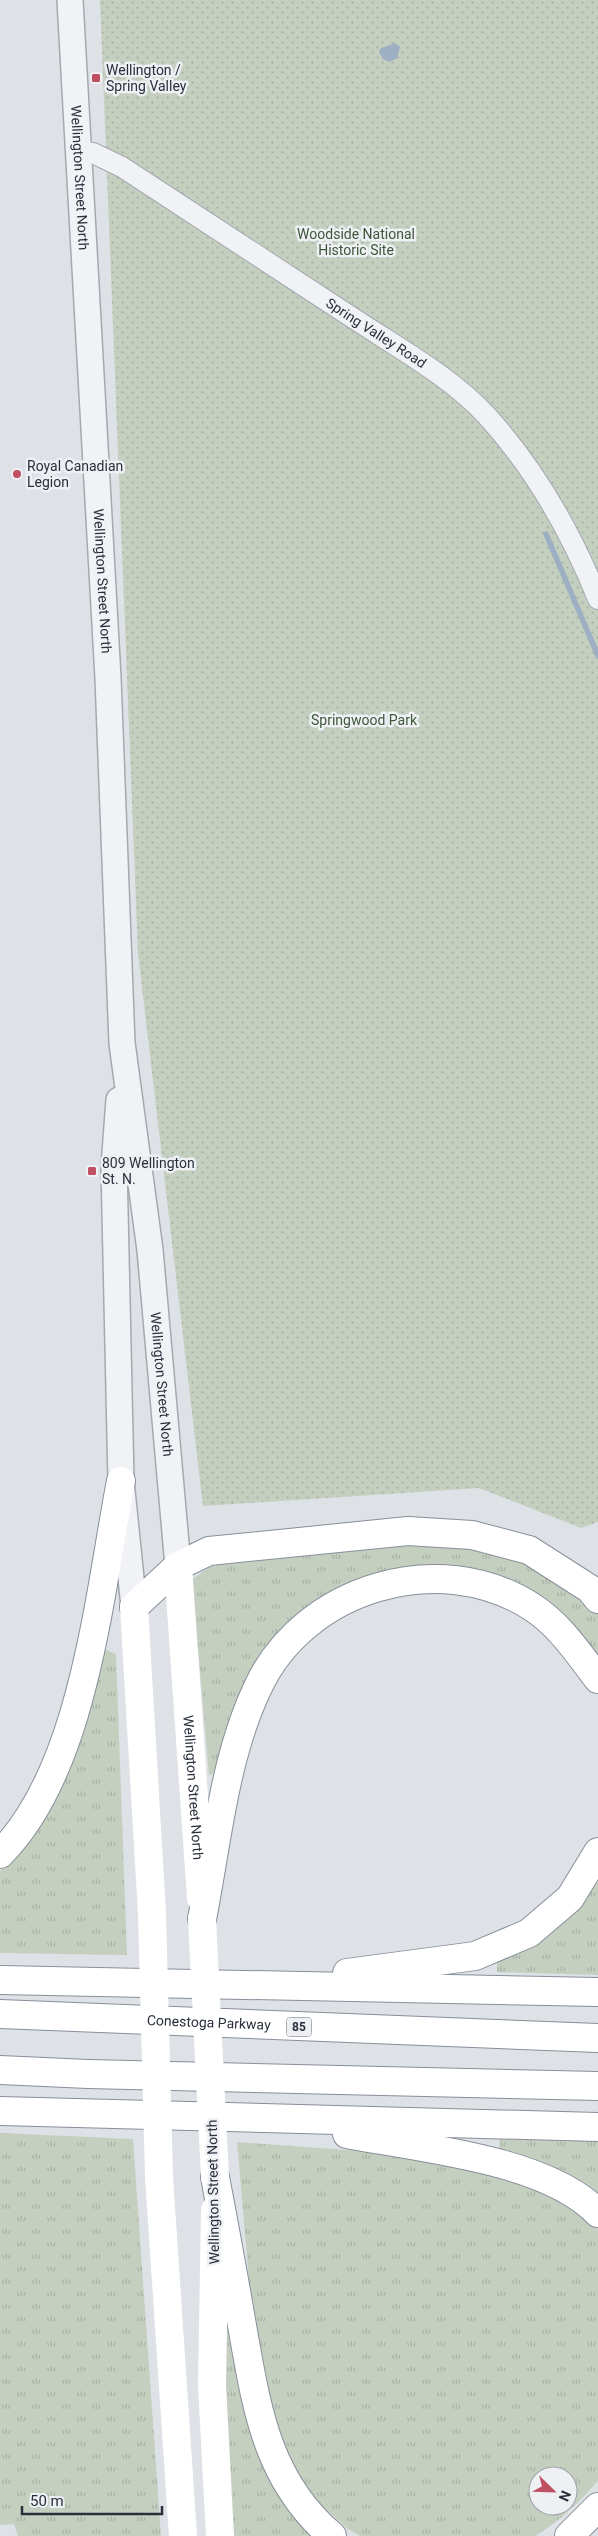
<svg xmlns="http://www.w3.org/2000/svg" width="598" height="2536" viewBox="0 0 598 2536" font-family="Roboto,sans-serif">
  <style>
    .grass { fill: url(#grass-tufts); fill-rule: evenodd }
    .park { fill: url(#park-dots) }
    .water { fill: #9db0c3 }
    .lines { fill: none; stroke-linecap: round; stroke-linejoin: round }
    .stream { stroke: #9db0c3; stroke-width: 5.5 }
    .minor-casing { stroke: #a4a9b0; stroke-width: 22 }
    .tertiary-casing { stroke: #a4a9b0; stroke-width: 28 }
    .motorway-casing { stroke: #878f9b; stroke-width: 30 }
    .minor { stroke: #f1f2f5; stroke-width: 20 }
    .tertiary { stroke: #f1f2f5; stroke-width: 25 }
    .secondary { stroke: #fff; stroke-width: 28 }
    .motorway { stroke: #fff; stroke-width: 28 }
    .secondary-bridge { stroke: #fff; stroke-width: 28 }
    .poi-dot { fill: #c04f61; stroke: #eef0f4; stroke-width: 2 }
    .labels { text-anchor: middle; stroke-width: 5; stroke-linejoin: round; paint-order: stroke }
    .shield { fill: #eef0f4; stroke: #646a73; stroke-width: 1 }
    .shield-label { font-size: 12px; font-weight: bold; fill: #29303c }
    .poi-label { font-size: 14px; fill: #29303c; stroke: #eef0f4; text-anchor: start }
    .street-label { font-size: 14px; fill: #29303c; stroke: #eef0f4 }
    .park-label { font-size: 14px; fill: #3e5638; stroke: #eef0f4 }
  </style>
  <defs>
    <pattern id="grass-tufts" width="24" height="20" patternUnits="userSpaceOnUse" patternTransform="scale(1.25)"><rect width="24" height="20" fill="#c4cfc0"/><path d="M3 7l-1-3M5 7V3M7 7l1-3M15 17l-1-3M17 17v-4M19 17l1-3" fill="none" stroke="#a8b2a6"/></pattern>
    <pattern id="park-dots" width="8" height="8" patternUnits="userSpaceOnUse" patternTransform="scale(1.25)"><rect width="8" height="8" fill="#c4cfc0"/><path d="M2 2h.1M6 6h.1" fill="none" stroke="#a8b2a6" stroke-width="1.8" stroke-linecap="round"/></pattern>
  </defs>
  <rect width="100%" height="100%" fill="#dee2e6"/>
  <g class="grass">
    <polygon points="448,1540 527,1561 598,1612 598,1655 570,1621 539,1599 463,1568 411,1566 366,1577 323,1597 291,1622 223,1770 209,1775 192,1579 210,1567 234,1560"/>
    <polygon points="102,1648 116,1654 127,1955 0,1953 0,1871 17,1852"/>
    <polygon points="598,1881 598,1975 497,1972 497,1962 561,1923 587,1897"/>
    <polygon points="0,2133 133,2139 161,2536 18,2536 14,2524 0,2525"/>
    <polygon points="500,2134 598,2136 598,2198 499,2151"/>
    <path d="M237 2142 361 2151 464 2165 513 2179 562 2200 598 2229V2481C579 2502 559 2522 535 2536H360L348 2529 310 2495 276 2438 251 2302ZM538 2476H568V2506H538Z"/>
    <polygon points="222,2324 231,2324 320,2536 229,2536"/>
  </g>
  <polygon class="park" points="100,0 598,0 598,1522 581,1528 479,1488 203,1506 138,953"/>
  <polygon class="water" points="395,43 400,47 397,58 389,62 383,59 379,52 381,48"/>
  <g class="lines">
    <polyline class="stream" points="546,534 598,656"/>
    <defs>
      <g id="minor">
        <path id="s1" d="M77 150 93 153 122 167C200 218 278 269 356 320 400 349 451 377 487 416 535 469 571 532 598 599"/>
      </g>
      <g id="tertiary">
        <path id="s2" d="M70 0 108 678 122 1043 150 1250 178 1566"/>
        <polyline points="119,1100 114,1166 121,1481 134,1607"/>
      </g>
      <g id="motorway">
        <polyline points="134,1607 178,1566 209,1551 408,1531 472,1535 529,1550 590,1589 598,1599"/>
        <path d="M0 1854C84 1770 99 1594 121 1481"/>
        <path d="M202 1919C217 1843 224 1758 258 1687 304 1588 439 1547 532 1607 560 1625 578 1653 598 1679"/>
        <polyline points="347,1973 475,1956 529,1933 570,1898 598,1852"/>
        <polyline points="0,1980 598,1992"/>
        <path id="s4" d="M0 2014 598 2038"/>
        <polyline points="0,2070 88,2074 598,2086"/>
        <polyline points="0,2111 598,2127"/>
        <path d="M347 2134C419 2148 546 2159 598 2213"/>
        <path d="M215 2177C224 2225 233 2272 241 2320 256 2402 264 2478 332 2536"/>
        <polyline points="569,2536 598,2507"/>
      </g>
    </defs>
    <use href="#minor" class="minor-casing"/>
    <use href="#tertiary" class="tertiary-casing"/>
    <use href="#motorway" class="motorway-casing"/>
    <use href="#minor" class="minor"/>
    <use href="#tertiary" class="tertiary"/>
    <g class="secondary">
      <path id="s3" d="M178 1566 201 1898"/>
      <polyline points="134,1607 152,1914"/>
      <polyline points="159,2177 183,2536"/>
      <polyline points="215,2210 212,2385 220,2536"/>
    </g>
    <use href="#motorway" class="motorway"/>
    <g class="secondary-bridge">
      <polyline points="152,1914 159,2177"/>
      <polyline points="202,1919 215,2177"/>
    </g>
  </g>
  <g class="poi-dot">
    <rect x="91" y="73" width="10" height="10" rx="2.5"/>
    <circle cx="17" cy="474" r="5"/>
    <rect x="87" y="1166" width="10" height="10" rx="2.5"/>
  </g>
  <g class="labels">
    <rect class="shield" x="286.5" y="2017.5" width="25" height="19" rx="4"/>
    <g class="shield-label">
      <text x="299" y="2031">85</text>
    </g>
    <g class="poi-label">
      <text x="106" y="75">Wellington /<tspan x="106" dy="16">Spring Valley</tspan></text>
      <text x="27" y="471">Royal Canadian<tspan x="27" dy="16">Legion</tspan></text>
      <text x="102" y="1168">809 Wellington<tspan x="102" dy="16">St. N.</tspan></text>
    </g>
    <g class="street-label">
      <text dy="5" stroke="none"><textPath href="#s2" startOffset="178">Wellington Street North</textPath></text>
      <text dy="5" stroke="none"><textPath href="#s1" startOffset="352">Spring Valley Road</textPath></text>
      <text dy="5" stroke="none"><textPath href="#s2" startOffset="582">Wellington Street North</textPath></text>
      <text dy="5" stroke="none"><textPath href="#s2" startOffset="1388">Wellington Street North</textPath></text>
      <text dy="5" stroke="none"><textPath href="#s3" startOffset="222">Wellington Street North</textPath></text>
      <text dy="5" stroke="none"><textPath href="#s4" startOffset="209">Conestoga Parkway</textPath></text>
      <text transform="translate(213 2192) rotate(-91)" y="5">Wellington Street North</text>
    </g>
    <g class="park-label">
      <text x="356" y="239">Woodside National<tspan x="356" dy="16">Historic Site</tspan></text>
      <text x="364" y="725">Springwood Park</text>
    </g>
  </g>
  <g transform="translate(553 2491) rotate(113)"><circle r="24" fill="#eef0f4" stroke="#9fa3aa"/>
  <path d="M0-4L9 19L0 12L-9 19Z" fill="#c04f61"/>
  <text y="-8" font-size="14" font-weight="bold" text-anchor="middle" fill="#29303c">N</text>
  </g>
  <path d="M22 2506v8h140v-8" fill="none" stroke="#29303c" stroke-width="2.5"/>
  <text x="30" y="2506" font-size="15" fill="#29303c" stroke="#eef0f4" stroke-width="4" paint-order="stroke">50 m</text>
</svg>
